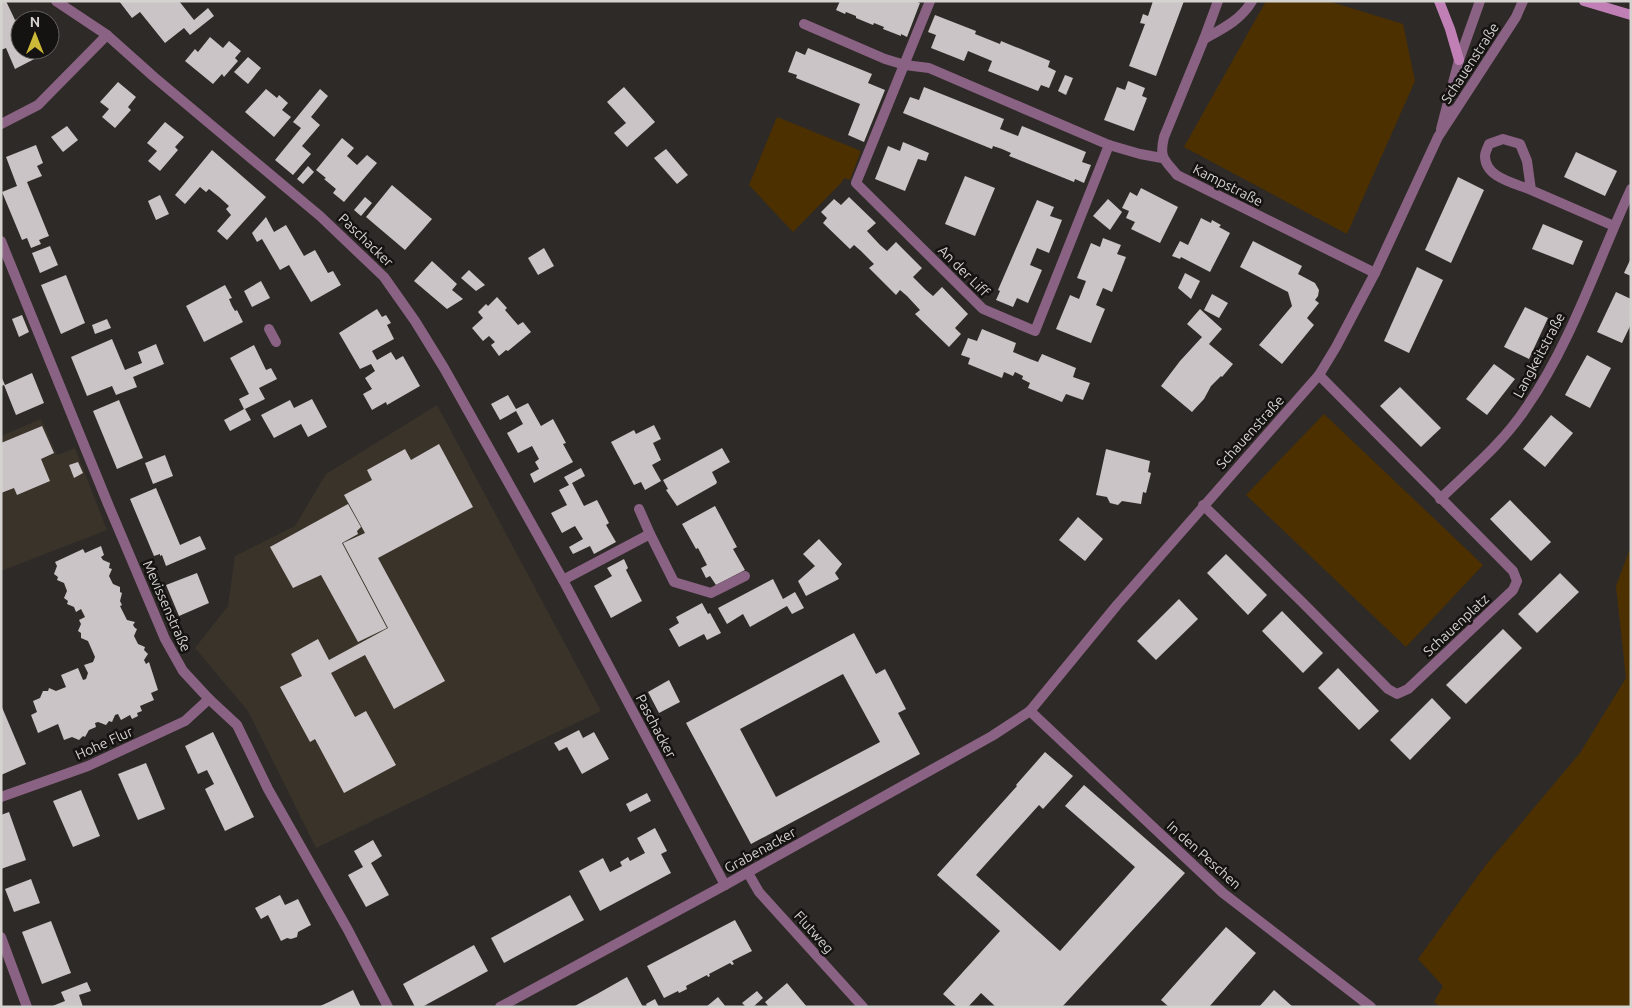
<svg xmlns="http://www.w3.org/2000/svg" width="1632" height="1008" viewBox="0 0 1632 1008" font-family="Ubuntu,sans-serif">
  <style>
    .built { fill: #3a332a }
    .green { fill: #4d3000 }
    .building { fill: #cac4c6; fill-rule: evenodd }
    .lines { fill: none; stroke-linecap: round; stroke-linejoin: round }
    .street { stroke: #8a6283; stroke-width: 10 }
    .secondary { stroke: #c080b5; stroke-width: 10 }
    .labels { text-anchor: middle; stroke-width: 5; stroke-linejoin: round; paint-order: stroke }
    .street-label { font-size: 14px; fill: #d5d3d0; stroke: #151311 }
  </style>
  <rect width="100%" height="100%" fill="#2e2a27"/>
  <g class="built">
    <polygon points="437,405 601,711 316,848 248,711 195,648 228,606 235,556 295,526 326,474"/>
    <polygon points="41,419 57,455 75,448 107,530 1,571 1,436"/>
  </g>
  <g class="green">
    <polygon points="1266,1 1328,1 1403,24 1415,81 1347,234 1184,147"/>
    <polygon points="777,117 861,151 850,180 844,178 842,182 793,232 749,185"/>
    <polygon points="1324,414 1483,565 1406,647 1246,495"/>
    <polygon points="1631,546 1631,1007 1440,1007 1434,1002 1443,986 1418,959 1485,866 1580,753 1626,678 1616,586"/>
  </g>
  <g class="building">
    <polygon points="6,1 15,20 21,17 26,19 20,20 20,50 43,50 44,54 15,69 6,48 1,50 1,2"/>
    <polygon points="119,1 179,1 194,20 208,8 214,16 190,35 184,28 165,43 140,12 132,18"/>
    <polygon points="840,1 915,1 920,3 907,37 901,34 901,36 883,29 884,27 874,23 873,25 856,18 856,16 846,12 845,14 836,10"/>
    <polygon points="1153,1 1184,1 1156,76 1129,66 1145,24 1140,23 1143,14 1148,16"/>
    <polygon points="935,15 976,31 975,34 1000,44 1001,41 1050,61 1048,67 1056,71 1049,88 1041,85 1038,91 988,71 992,61 968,51 964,61 931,48 936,35 928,32"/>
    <polygon points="210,37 223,48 229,41 241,51 235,58 238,61 224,77 222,74 213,84 185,61 195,49 198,52"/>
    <polygon points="808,48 872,74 868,83 885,90 864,142 848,135 860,104 796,78 797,75 788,72 796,51 805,55"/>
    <polygon points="248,57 261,68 248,84 234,72"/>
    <polygon points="1065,75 1073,78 1066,95 1058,91"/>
    <polygon points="1128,81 1145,88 1142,96 1147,98 1134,131 1104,120 1117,87 1125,90"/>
    <polygon points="118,82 136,97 128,107 131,110 115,128 102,117 109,109 100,102"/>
    <polygon points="624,87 655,122 627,147 614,133 626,123 607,102"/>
    <polygon points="924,87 1004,119 1000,129 1018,136 1022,126 1086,152 1082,162 1091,165 1084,183 1075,179 1074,182 1009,156 1011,153 1002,149 993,146 992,149 903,113 910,97 919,100"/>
    <polygon points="266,89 277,98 279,95 288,103 282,110 291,117 274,137 245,112"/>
    <polygon points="320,89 328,96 311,117 320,125 302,146 311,154 293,175 275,160 301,128 293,122"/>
    <polygon points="165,122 184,137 175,147 178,150 160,171 148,161 157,151 147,143"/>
    <polygon points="67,126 78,140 63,152 51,137"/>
    <polygon points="342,138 354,148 347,156 357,165 367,155 377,163 344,202 333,193 336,189 324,179 326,178 316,170"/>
    <polygon points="903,142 929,153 926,161 918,159 905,191 875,179 888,146 900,151"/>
    <polygon points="36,145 43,163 37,166 42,176 27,182 49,236 39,240 41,244 31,248 27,238 22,240 2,192 17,186 6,157"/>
    <polygon points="666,149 688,175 677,184 654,158"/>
    <polygon points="212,150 266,197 227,240 217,231 231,215 226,209 229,206 219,197 209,189 206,192 200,187 185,204 175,195"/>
    <polygon points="1576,152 1617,171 1605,196 1564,177"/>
    <polygon points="308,166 314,172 303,184 297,179"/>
    <polygon points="965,176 995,188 975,236 945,224"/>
    <polygon points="1458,177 1484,190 1451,263 1425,250"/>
    <polygon points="392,185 432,219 405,250 366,217"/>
    <polygon points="1141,188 1178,207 1160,243 1131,229 1135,222 1126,218 1129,211 1122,208 1130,192 1137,196"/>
    <polygon points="160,195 169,214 156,220 148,201"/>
    <polygon points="365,197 372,203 361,216 354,210"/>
    <polygon points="849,197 876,223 867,231 880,245 887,251 896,242 922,268 913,277 926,290 933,296 942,287 968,314 955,328 961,334 949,347 915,314 920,310 907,296 900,290 896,295 869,268 874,264 861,251 854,245 850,249 823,223 827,218 821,212 834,199 841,205"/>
    <polygon points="1108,199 1122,212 1110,230 1093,216"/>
    <polygon points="1037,200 1054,207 1050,216 1062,220 1049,253 1037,248 1030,265 1042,270 1028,303 1017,298 1013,307 996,300 1000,291 998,290"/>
    <polygon points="266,217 274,232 286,225 304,256 315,250 328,273 333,271 341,285 311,302 289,265 280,270 262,239 257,242 252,233"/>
    <polygon points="1201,218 1211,223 1212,220 1221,225 1219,227 1230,233 1210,272 1181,257 1180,259 1172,256 1180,241 1188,245"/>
    <polygon points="1543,224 1583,241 1573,265 1532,249"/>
    <polygon points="1103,238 1121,245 1117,254 1126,257 1112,292 1103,288 1096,305 1105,309 1091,343 1056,329 1070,295 1079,299 1086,281 1077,278 1091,243 1100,247"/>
    <polygon points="1253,241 1302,266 1298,274 1315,283 1319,290 1318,296 1315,300 1319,303 1307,318 1314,325 1282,364 1259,345 1292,306 1288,292 1240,267"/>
    <polygon points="50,246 58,265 40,273 32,253"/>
    <polygon points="544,248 554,266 538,275 528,258"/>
    <polygon points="1631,258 1631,276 1624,273"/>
    <polygon points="432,261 457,284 452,290 463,299 447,309 414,281"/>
    <polygon points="1417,267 1443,280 1409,353 1384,341"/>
    <polygon points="469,270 485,285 476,291 461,278"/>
    <polygon points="1185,273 1200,281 1191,299 1178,288"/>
    <polygon points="66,275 85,323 61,334 41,285"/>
    <polygon points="261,281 270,298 252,307 244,291"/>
    <polygon points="225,285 232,298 229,299 232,306 235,311 237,310 243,322 204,342 186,306"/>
    <polygon points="1616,292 1631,299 1631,324 1622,343 1597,332"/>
    <polygon points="1212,294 1228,303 1219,318 1204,310"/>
    <polygon points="497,297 507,308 505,310 518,325 523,322 531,332 508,351 506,350 499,356 491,345 495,342 489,336 483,341 472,328 483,318 478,312 486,304 488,306"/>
    <polygon points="1525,307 1548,318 1529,359 1504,347"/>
    <polygon points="377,309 382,317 386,315 391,323 387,325 394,339 372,351 377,360 391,352 396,360 403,356 420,386 387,405 386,402 372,410 363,394 372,389 365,378 375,371 371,364 360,369 339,333"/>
    <polygon points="1200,309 1222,329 1209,344 1233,364 1222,377 1221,376 1211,386 1204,399 1192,412 1161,386 1180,361 1202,337 1187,324"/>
    <polygon points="22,315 29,332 19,337 12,319"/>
    <polygon points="107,319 111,328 95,334 92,325"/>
    <polygon points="982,329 1016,343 1013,352 1030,359 1038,362 1042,354 1076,368 1073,377 1090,383 1083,400 1066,394 1062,402 1028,388 1030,383 1022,379 1023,376 1015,372 1013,376 1004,372 1002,378 968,364 970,358 961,355 968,338 977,341"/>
    <polygon points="112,339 125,370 142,363 138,352 156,344 164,364 133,377 137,387 116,395 112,386 87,396 71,357"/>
    <polygon points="254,345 266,370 271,368 277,379 259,388 265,399 245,409 251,420 230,431 224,420 244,409 239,399 249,394 230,358"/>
    <polygon points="1587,355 1611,368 1590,408 1565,395"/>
    <polygon points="1494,364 1515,379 1487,415 1466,399"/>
    <polygon points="32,373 44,403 16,415 4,385 1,386 1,376 5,385"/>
    <polygon points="1400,387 1441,428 1421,447 1380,406"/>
    <polygon points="508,395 516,409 528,403 541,426 553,419 566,443 563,444 573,462 534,483 530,474 539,469 535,462 539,459 532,446 518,453 507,433 523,424 516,411 500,420 491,404"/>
    <polygon points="312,399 327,427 308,437 301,424 274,438 261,415 290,400 294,408"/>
    <polygon points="119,400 143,458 117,469 93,411"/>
    <polygon points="1551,415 1573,433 1545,467 1523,449"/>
    <polygon points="654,425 661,439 653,443 661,460 652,465 661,481 645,490 641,482 634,485 611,442 634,430 636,434"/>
    <polygon points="42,426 54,453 41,459 50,481 17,495 14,488 1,493 1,443"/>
    <polygon points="439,444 473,507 378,558 445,681 394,709 365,655 331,673 355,717 366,711 396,765 344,793 315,739 310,742 280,687 302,676 291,654 318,639 329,660 388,628 343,543 365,533 344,495 372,480 367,470 405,449 411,460"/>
    <polygon points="722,448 730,462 712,472 717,482 716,484 677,506 666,490 668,489 663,480"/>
    <polygon points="1106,449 1150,461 1148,472 1151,473 1146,493 1143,492 1141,504 1122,501 1118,505 1110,503 1107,497 1096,495"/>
    <polygon points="165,455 173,476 153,484 145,463"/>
    <polygon points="78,462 83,473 74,478 69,465"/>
    <polygon points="581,468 585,476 572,483 584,506 597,500 609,523 606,525 616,542 594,554 590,546 573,554 569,547 583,539 575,526 562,533 551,513 567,505 559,490 569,485 564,477"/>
    <polygon points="156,488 180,545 200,536 206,549 166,566 162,555 160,556 160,554 154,556 130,499"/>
    <polygon points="1510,500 1551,542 1531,561 1490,519"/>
    <polygon points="348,504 361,527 357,531 358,534 342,543 387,628 358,642 321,575 293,588 270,547"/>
    <polygon points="715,506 737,547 733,549 745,570 716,585 710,576 706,578 701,568 707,565 698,548 696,549 682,524"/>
    <polygon points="1078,517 1103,539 1085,561 1059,540"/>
    <polygon points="819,539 842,564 835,573 839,579 806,596 798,581 815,566 803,554"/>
    <polygon points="101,546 104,555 101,557 103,560 110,563 109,568 112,569 109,576 113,584 120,587 120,592 122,593 120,601 122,605 120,606 127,620 135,622 133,625 135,628 137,629 134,636 138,644 145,647 144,650 148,654 144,660 146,664 149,662 158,690 151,693 154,700 140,706 142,711 137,713 138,716 132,719 130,715 121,720 118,714 115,715 112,722 109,721 106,725 98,722 95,723 96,727 89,730 85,737 83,736 79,740 72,737 64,740 58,724 38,733 31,715 37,712 33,701 40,698 43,691 48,691 49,688 56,691 66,687 61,675 78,668 83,680 86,679 88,673 84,665 93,662 95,657 88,641 81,638 81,633 78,631 81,624 79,620 85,617 81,609 76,612 74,607 67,604 68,601 64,598 67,591 64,583 57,580 58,577 54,574 57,566 55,562 83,549 85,553"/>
    <polygon points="1226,554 1267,595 1248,615 1207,573"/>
    <polygon points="624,559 628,568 626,570 642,601 611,618 594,586 612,576 607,568"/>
    <polygon points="197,573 209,603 179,616 166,585"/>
    <polygon points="1560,573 1579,592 1537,633 1518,614"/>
    <polygon points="773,579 783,599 795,592 804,608 792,614 787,606 750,627 743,614 727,624 718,608"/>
    <polygon points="1179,599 1198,619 1156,660 1137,641"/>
    <polygon points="702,603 708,614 710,613 721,633 707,640 704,634 679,647 669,629 679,623 676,617"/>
    <polygon points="1282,611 1323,653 1303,673 1262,631"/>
    <polygon points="1503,629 1522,648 1466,704 1446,685"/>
    <path d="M854 633 876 674 885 669 906 709 898 713 920 754 751 844 686 723ZM843 674 880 742 776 797 740 729Z"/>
    <polygon points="1338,668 1379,711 1359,730 1318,688"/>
    <polygon points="669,680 680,702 659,713 648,692"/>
    <polygon points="1432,698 1451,718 1410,760 1390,740"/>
    <polygon points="1,705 26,764 1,775"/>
    <polygon points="579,730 583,738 594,732 609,759 582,774 567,747 559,751 554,743"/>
    <polygon points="213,732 254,817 225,831 205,789 214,784 207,770 198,774 185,746"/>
    <polygon points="1045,752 1073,776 1043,809 1039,805 976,875 1060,951 1135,867 1065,806 1084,785 1185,873 1062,1007 996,1007 981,993 968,1007 957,1007 943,994 1000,931 937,875 1017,786 1016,785"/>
    <polygon points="146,763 165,809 138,820 118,774"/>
    <polygon points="81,790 100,836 73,847 53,801"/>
    <polygon points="647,793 651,801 630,812 626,804"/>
    <polygon points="9,812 26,860 1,869 1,815"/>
    <polygon points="655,828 667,851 661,854 671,873 600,911 579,871 603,858 610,872 622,866 620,862 628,857 630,861 645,853 637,838"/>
    <polygon points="373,840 382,856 371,863 389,895 366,907 348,875 363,867 354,851"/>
    <polygon points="31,879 40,903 14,912 5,889"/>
    <polygon points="280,895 285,905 298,899 311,925 298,932 297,937 291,939 287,938 281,941 268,915 261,919 255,908"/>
    <polygon points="570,895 584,920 504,963 491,938"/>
    <polygon points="735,920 752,951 732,961 734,964 732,965 730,963 709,974 710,976 708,977 707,975 686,986 687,989 679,993 678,991 664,998 647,966"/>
    <polygon points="51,921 71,973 42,984 22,932"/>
    <polygon points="1226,927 1256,953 1209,1007 1169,1007 1161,1000"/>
    <polygon points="474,945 488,971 422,1007 415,1007 403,984"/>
    <polygon points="627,977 643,1007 573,1007 597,994"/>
    <polygon points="87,982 91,991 79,995 83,1007 50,1007 65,1001 61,992"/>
    <polygon points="787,983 807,1007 769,1007 765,1002"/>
    <polygon points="353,990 361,1007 318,1007 329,1002"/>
    <polygon points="1274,990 1293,1007 1259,1007"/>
    <polygon points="757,991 763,998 753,1007 746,1007 742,1003"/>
    <polygon points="718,997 726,1007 706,1007"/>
    <polygon points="655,999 659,1007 647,1007 646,1004"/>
  </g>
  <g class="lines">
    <g class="street">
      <polyline points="56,1 107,35 154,77 320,216 384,277 415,321 444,368 563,580 725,885"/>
      <polyline points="930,1 856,183 983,309 1035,331 1109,145"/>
      <path d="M1218 1 1204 39 1164 137C1159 158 1164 159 1177 175L1375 273"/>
      <polyline points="804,24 885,59 905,65 929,68 1109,145 1140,154 1162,158"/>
      <path d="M1204 39C1222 29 1241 20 1252 1"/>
      <polyline points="1,124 38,105 107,35"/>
      <polyline points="1441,129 1459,60 1480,1"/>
      <path d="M1531 190C1515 183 1485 178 1485 156 1485 152 1488 147 1489 144L1503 139 1520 144 1527 161 1531 190 1614 226"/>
      <polyline points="1,241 108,504 165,639 183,671 209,699 237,725 268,789 348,930 388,1007"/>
      <polyline points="269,329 276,342"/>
      <path d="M1440 499C1470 470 1503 443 1526 408 1572 342 1597 262 1631 189"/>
      <polyline points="1203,505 1303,603 1388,689 1397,694 1408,689 1513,590 1517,581 1513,571 1319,375"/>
      <polyline points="639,509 650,534"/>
      <polyline points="563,580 650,534 674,582 711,593 745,576"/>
      <polyline points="1030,711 1223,893 1371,1007"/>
      <polyline points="1,797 88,766 185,721 209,699"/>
      <polyline points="748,873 759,892 863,1007"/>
      <polyline points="1,937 27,1007"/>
      <polyline points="500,1007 725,885 992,736 1030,711 1117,605 1319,375 1336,347 1375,273 1438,137 1516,17 1523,1"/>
    </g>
    <g class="secondary">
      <polyline points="1439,1 1450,29 1459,60"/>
      <polyline points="1584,1 1631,15"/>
    </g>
  </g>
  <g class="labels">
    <g class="street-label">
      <text transform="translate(1470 63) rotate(-57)" y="5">Schauenstraße</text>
      <text transform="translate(1228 185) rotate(27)" y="5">Kampstraße</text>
      <text transform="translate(366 240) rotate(44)" y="5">Paschacker</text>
      <text transform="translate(964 271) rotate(45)" y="5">An der Liff</text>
      <text transform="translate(1539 355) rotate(-62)" y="5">Langkeitstraße</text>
      <text transform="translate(1250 432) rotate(-48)" y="5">Schauenstraße</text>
      <text transform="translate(167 606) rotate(66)" y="5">Mevissenstraße</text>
      <text transform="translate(1456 625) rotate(-43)" y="5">Schauenplatz</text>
      <text transform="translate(656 726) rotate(62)" y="5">Paschacker</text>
      <text transform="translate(104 743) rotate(-24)" y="5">Hohe Flur</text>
      <text transform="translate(760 850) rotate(-29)" y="5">Grabenacker</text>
      <text transform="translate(1204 855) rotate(42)" y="5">In den Peschen</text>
      <text transform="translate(814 932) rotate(48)" y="5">Flutweg</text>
    </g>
  </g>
  <rect width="1632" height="1008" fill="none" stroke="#d5d3d0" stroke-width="5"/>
  <g transform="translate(35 35)"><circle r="24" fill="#151311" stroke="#62605d"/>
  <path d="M0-4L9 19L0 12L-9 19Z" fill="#cdb938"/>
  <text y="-8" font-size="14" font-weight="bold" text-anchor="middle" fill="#d5d3d0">N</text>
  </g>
</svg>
